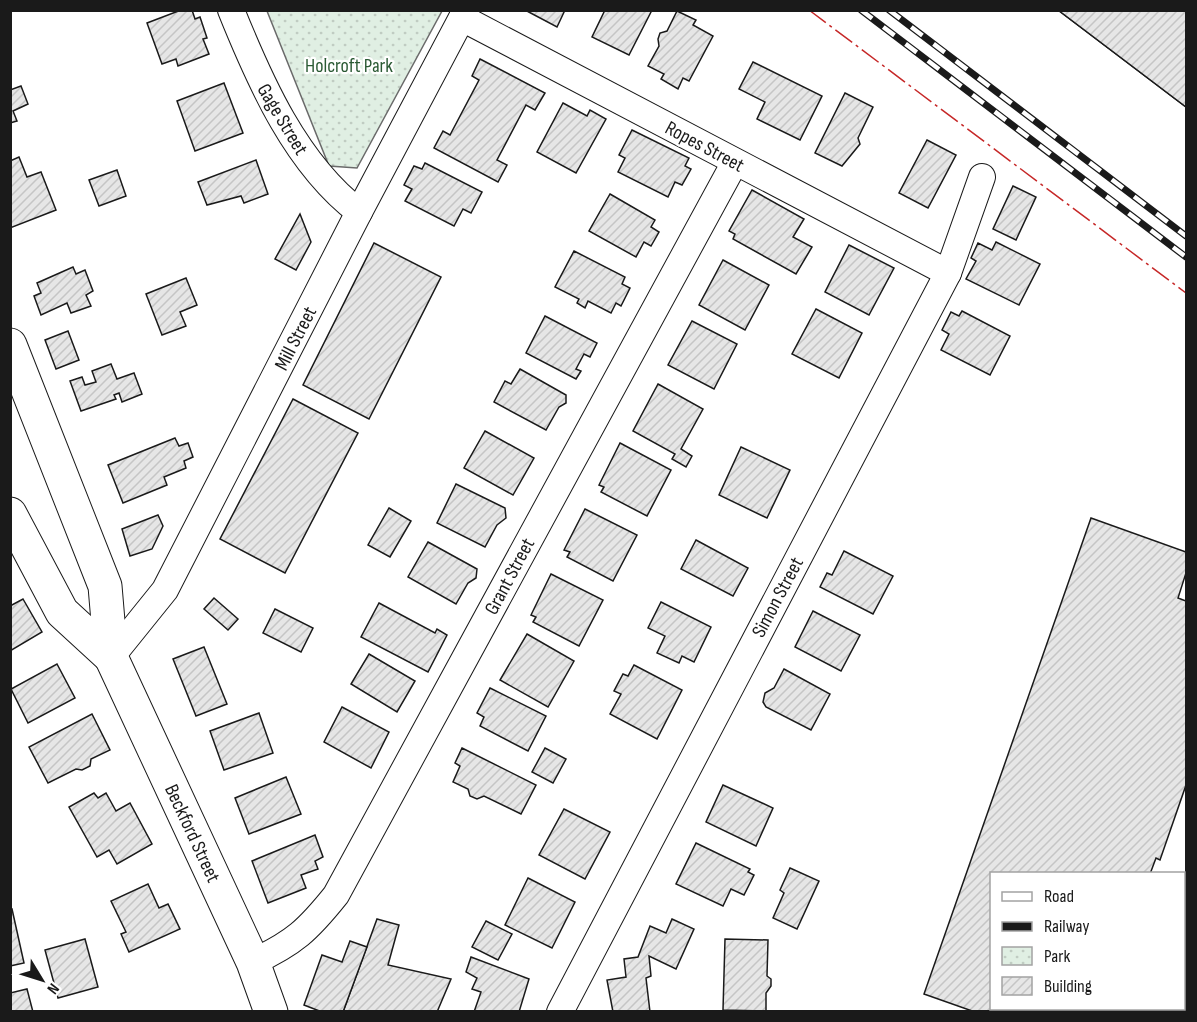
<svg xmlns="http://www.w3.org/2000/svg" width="1197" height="1022" viewBox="0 0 1197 1022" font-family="'Sofia Sans Condensed',sans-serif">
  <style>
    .park { fill: url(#park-dots); stroke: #6a6a6a; stroke-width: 1.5 }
    .building { fill: url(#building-hatch); stroke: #1a1a1a; stroke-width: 1.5 }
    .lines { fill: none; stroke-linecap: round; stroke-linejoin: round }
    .street-casing { stroke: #1a1a1a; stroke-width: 28 }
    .secondary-casing { stroke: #1a1a1a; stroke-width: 35 }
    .street { stroke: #fff; stroke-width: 26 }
    .secondary { stroke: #fff; stroke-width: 33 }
    .rail-casing { stroke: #1a1a1a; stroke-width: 7 }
    .rail { stroke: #fff; stroke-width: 4.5; stroke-dasharray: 14; stroke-linecap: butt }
    .power { stroke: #c62828; stroke-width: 1.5; stroke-dasharray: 21 4.5 3 4.5; stroke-linecap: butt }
    .labels { text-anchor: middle; stroke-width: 4.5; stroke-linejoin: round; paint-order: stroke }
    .park-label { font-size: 20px; fill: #2b5a34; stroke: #fff }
    .street-label { font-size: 20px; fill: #1a1a1a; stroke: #fff }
  </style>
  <defs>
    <pattern id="park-dots" width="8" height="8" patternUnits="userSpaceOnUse" patternTransform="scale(1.5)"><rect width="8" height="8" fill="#e0efe3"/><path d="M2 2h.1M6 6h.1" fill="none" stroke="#c0ccc2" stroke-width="1.8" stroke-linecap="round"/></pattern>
    <pattern id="building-hatch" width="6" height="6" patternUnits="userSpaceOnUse" patternTransform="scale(1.5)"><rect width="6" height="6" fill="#e6e6e6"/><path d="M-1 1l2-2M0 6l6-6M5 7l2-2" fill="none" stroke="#c5c5c5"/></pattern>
  </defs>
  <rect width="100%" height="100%" fill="#fff"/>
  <polygon class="park" points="267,11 442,11 357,168 329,166"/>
  <g class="building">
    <polygon points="181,10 192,10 195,19 200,17 207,38 203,39 209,54 178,66 176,59 162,64 147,23"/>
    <polygon points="525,10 565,10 557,27"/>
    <polygon points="605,10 652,10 629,55 592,37"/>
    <polygon points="1058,10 1186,10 1186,107"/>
    <polygon points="1058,10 1186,10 1186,107"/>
    <polygon points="677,11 696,20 693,25 713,36 689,81 683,78 678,89 661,79 664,74 648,66 659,46 658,39 660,33 667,31"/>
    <polygon points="480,59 545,93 535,110 526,105 497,160 507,165 498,182 434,148 443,131 450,135 479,80 472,76"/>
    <polygon points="753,62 822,96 800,140 757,119 765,102 739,89"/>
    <polygon points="224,83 243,133 195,151 177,101"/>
    <polygon points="21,86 28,104 13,111 17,121 10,123 10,90"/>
    <polygon points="845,93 873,107 858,138 860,144 842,166 815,153"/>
    <polygon points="563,103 587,116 590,110 606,119 576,173 537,152"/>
    <polygon points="632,130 689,158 685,166 691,169 682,185 675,182 668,197 618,172 625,158 619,155"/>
    <polygon points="927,140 956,155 928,208 899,193"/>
    <polygon points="19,157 27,177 41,172 56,210 10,228 10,161"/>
    <polygon points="256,160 268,194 244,203 241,196 207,205 198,182"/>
    <polygon points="425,163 482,192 471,213 463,209 454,226 405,201 412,189 404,185 414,166 422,169"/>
    <polygon points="117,170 126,196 99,206 89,180"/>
    <polygon points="1013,186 1036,197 1016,240 993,229"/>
    <polygon points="752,190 804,219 793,237 812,247 796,274 733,239 735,234 729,231"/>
    <polygon points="610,194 655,220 651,227 659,232 651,246 644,242 636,257 589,231"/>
    <polygon points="300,214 311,242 296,270 275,259"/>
    <polygon points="996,242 1040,264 1019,305 966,279 976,261 971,258 978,243 992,250"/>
    <polygon points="374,243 441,277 369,419 303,385"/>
    <polygon points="849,245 894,268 869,315 825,292"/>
    <polygon points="574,251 625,277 622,284 630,288 621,306 616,303 611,313 588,301 585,308 577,303 579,299 555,287"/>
    <polygon points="723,260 769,285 745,330 699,305"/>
    <polygon points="73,267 76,274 85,270 93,291 86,295 91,306 71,313 67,303 41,315 34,296 41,293 37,283"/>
    <polygon points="186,278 197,305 180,312 186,326 162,335 146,294"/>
    <polygon points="816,309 862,333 839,378 792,354"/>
    <polygon points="962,311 1010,336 990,375 941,350 949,334 942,330 951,312 959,316"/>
    <polygon points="545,316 597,343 590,357 584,354 576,369 581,371 576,379 526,353"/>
    <polygon points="692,321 737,344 714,389 668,365"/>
    <polygon points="68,331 79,360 56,369 45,340"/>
    <polygon points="111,364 117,379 134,373 142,394 122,402 119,393 114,395 116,399 81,411 70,381 82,377 85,385 96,382 92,371"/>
    <polygon points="520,369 566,395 566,403 559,407 546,430 494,402 505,381 511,384"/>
    <polygon points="658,384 703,409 681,449 692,456 686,467 672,459 675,454 633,431"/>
    <polygon points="293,399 358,433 285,573 220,539"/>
    <polygon points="485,431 534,458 513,495 464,468"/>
    <polygon points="175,438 179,446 188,443 193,457 184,461 186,468 164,477 167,485 123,503 108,465"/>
    <polygon points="620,443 671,470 647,516 601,492 604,487 599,485"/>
    <polygon points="741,447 790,470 767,518 719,495"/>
    <polygon points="456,484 505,508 506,518 497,525 485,547 437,523"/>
    <polygon points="389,508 411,521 390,557 368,545"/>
    <polygon points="585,509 637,535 613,581 567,557 570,552 564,550"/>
    <polygon points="158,515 163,526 152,549 130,556 122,529"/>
    <polygon points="1091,518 1186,552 1186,573 1178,598 1186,601 1186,785 1160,860 1156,858 1150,874 992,874 992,1008 1103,1008 1102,1012 975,1012 924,994"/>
    <polygon points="696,540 748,568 733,596 681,569"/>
    <polygon points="428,542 477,569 476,578 468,583 456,604 408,577"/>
    <polygon points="844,551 893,576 873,614 820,587 827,573 832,575"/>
    <polygon points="551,574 603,600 579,646 533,622 536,617 531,615"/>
    <polygon points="214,598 238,619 228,630 204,609"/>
    <polygon points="23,599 42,632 10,651 10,606"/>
    <polygon points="661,602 711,627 694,662 682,656 679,663 657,653 665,636 648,628"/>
    <polygon points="379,603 435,633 437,629 447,635 428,672 361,637"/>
    <polygon points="275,609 313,628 301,652 263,633"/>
    <polygon points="813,611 860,635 841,671 795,647"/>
    <polygon points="527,634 574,661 548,707 500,680"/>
    <polygon points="204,647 227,704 196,716 173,659"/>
    <polygon points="369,654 415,681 397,712 351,684"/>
    <polygon points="57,664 75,698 28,723 11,689"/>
    <polygon points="634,665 682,690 657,739 610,714 621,694 614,691 623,674 628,676"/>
    <polygon points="784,669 830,694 811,730 766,707 763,702 765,693 774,688"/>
    <polygon points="490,688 546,716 528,751 480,726 484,717 477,713"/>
    <polygon points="342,707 389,732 371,768 324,742"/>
    <polygon points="259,713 273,753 224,770 210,731"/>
    <polygon points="92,714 110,750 91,759 90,766 82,770 76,769 48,783 29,747"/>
    <polygon points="462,748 536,785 521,814 484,796 477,799 470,796 468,789 453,782 460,766 455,763"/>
    <polygon points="545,748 566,759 553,783 532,772"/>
    <polygon points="286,777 301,814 249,834 235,798"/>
    <polygon points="723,785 773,808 756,846 706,822"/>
    <polygon points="94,793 98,798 106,793 116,811 130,803 152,844 117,864 109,850 97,857 69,807"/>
    <polygon points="564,809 610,832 585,879 539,855"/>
    <polygon points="315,835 323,857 315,861 318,869 301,875 306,888 268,903 252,861"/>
    <polygon points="696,843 750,869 748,872 754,875 744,895 731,889 723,906 676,884"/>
    <polygon points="790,868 819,881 797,929 773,918 784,893 780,890"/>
    <polygon points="528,878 575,902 552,948 505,925"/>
    <polygon points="148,884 159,908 168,904 180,929 129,952 121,934 126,932 111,901"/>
    <polygon points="12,909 24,963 10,966 10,910"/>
    <polygon points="377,919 399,925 388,965 451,979 437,1012 343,1012"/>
    <polygon points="672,919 694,929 676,969 649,956 651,976 646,978 650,1012 613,1012 607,980 626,977 624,959 638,957 650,926 666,933"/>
    <polygon points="486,921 512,934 498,960 472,947"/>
    <polygon points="85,939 98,987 58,998 45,950"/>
    <polygon points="725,939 768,940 767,976 771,979 771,986 766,993 766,1011 723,1010"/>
    <polygon points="350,941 367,947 343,1012 322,1012 304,1005 322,955 342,962"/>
    <polygon points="471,957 529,979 519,1012 474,1012 481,992 472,989 477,978 466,972"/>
    <polygon points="27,989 33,1012 10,1012 10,993"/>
  </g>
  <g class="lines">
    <defs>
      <g id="street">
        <path d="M231 10C260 82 296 164 359 212"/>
        <polyline points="462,18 948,273"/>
        <polyline points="111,657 165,590 359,212 466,10"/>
        <path d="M253 962C294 943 308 930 336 895L735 162"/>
        <polyline points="560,1012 948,273 982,177"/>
      </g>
      <g id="secondary">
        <polyline points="10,345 105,586 111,657 253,962 271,1012"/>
        <polyline points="10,514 62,612 111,657"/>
      </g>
    </defs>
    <use href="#street" class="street-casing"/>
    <use href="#secondary" class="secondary-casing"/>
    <use href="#street" class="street"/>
    <use href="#secondary" class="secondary"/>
    <defs>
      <g id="rail">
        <polyline points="861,10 1186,257"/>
        <polyline points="889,10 1186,236"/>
      </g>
    </defs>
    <use href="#rail" class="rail-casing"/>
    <use href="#rail" class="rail"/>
    <polyline class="power" points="809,10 1186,293"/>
  </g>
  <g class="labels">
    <g class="park-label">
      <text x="349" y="72">Holcroft Park</text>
    </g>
    <g class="street-label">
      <text transform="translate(283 119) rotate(59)" y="7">Gage Street</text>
      <text transform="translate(705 146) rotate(28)" y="7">Ropes Street</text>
      <text transform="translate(295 338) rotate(-63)" y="7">Mill Street</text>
      <text transform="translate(509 576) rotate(-62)" y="7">Grant Street</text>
      <text transform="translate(777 597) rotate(-62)" y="7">Simon Street</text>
      <text transform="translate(193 833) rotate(65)" y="7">Beckford Street</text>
    </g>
  </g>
  <rect width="1197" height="1022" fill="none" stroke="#1a1a1a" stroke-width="24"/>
  <rect x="990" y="872" width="195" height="138" fill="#ffffff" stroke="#a3a3a3" stroke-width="1.5"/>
  <rect x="1002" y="892" width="30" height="9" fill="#ffffff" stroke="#a3a3a3" stroke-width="1.5"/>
  <text x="1044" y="902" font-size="18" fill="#1a1a1a">Road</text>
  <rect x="1002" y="922" width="30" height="9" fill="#1a1a1a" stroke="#a3a3a3" stroke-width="1.5"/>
  <text x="1044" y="932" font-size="18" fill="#1a1a1a">Railway</text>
  <rect x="1002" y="947" width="30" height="18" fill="url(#park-dots)" stroke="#a3a3a3" stroke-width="1.5"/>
  <text x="1044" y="962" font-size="18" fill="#1a1a1a">Park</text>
  <rect x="1002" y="977" width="30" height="18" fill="url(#building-hatch)" stroke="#a3a3a3" stroke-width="1.5"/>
  <text x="1044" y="992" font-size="18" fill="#1a1a1a">Building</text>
  <g transform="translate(42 980) rotate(128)" stroke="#ffffff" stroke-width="4.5" paint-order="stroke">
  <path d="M0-4.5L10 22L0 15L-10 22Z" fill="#1a1a1a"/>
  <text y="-9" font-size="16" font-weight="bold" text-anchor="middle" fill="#1a1a1a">N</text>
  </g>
</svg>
